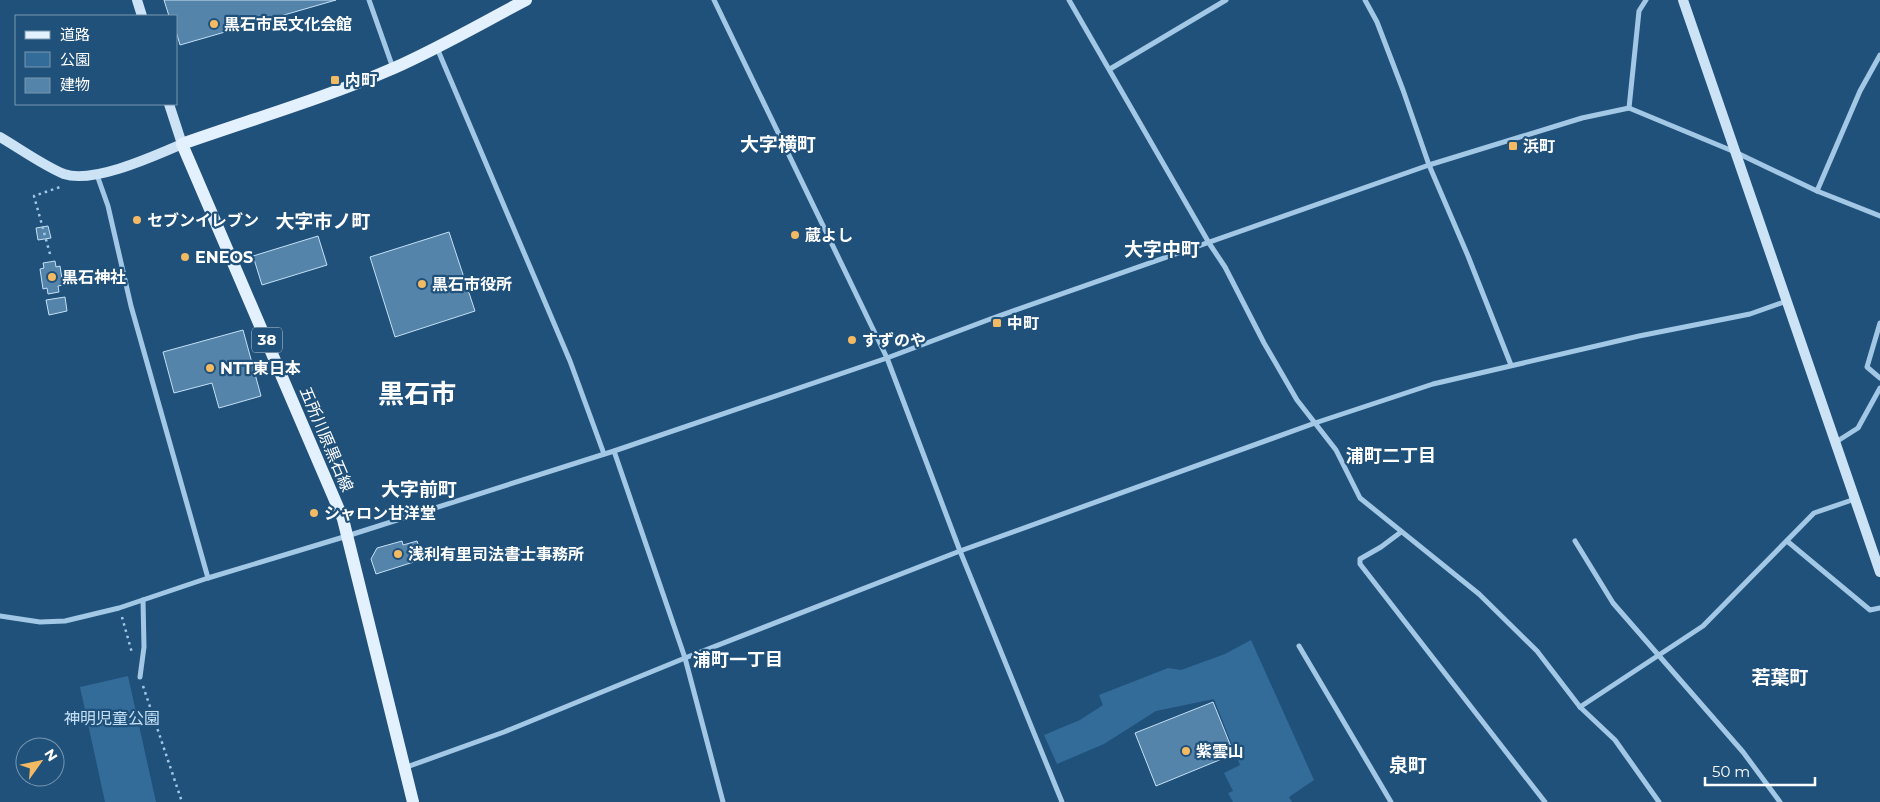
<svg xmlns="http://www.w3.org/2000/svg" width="1880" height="802" viewBox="0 0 1880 802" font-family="Montserrat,'Noto Sans JP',sans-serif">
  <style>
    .green { fill: #336b99 }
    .building { fill: #5584ab; stroke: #c5e0f5 }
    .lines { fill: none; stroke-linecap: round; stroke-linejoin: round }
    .path { stroke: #a2c8e6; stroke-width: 2.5; stroke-dasharray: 2.5 4; stroke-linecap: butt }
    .street { stroke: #a2c8e6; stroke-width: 5 }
    .secondary { stroke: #cce2f5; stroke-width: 10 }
    .primary { stroke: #e3f0fd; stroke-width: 12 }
    .poi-dot { fill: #f3ba63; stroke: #20517b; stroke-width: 2 }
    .labels { text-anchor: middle; stroke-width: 4.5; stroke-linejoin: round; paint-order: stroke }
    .shield { fill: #20517b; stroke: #bccbd7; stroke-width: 1 }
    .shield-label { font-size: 15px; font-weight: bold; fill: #fff }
    .poi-label { font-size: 16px; font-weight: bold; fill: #fff; stroke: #20517b; text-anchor: start }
    .street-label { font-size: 16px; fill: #fff; stroke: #20517b }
    .park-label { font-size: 16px; fill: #c5e0f5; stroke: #20517b }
    .neighbourhood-label { font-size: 18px; font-weight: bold; fill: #fff; stroke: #20517b }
    .quarter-label { font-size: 19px; font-weight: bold; fill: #fff; stroke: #20517b }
    .town-label { font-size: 26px; font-weight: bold; fill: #fff; stroke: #20517b }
  </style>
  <rect width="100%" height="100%" fill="#20517b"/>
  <g class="green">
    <polygon points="1251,640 1314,780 1289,797 1292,802 1233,802 1228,793 1233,791 1224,773 1240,765 1214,699 1156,711 1104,744 1057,764 1044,735 1080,720 1103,705 1099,695 1168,668 1181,670 1225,654"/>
    <polygon points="128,676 156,802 105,802 80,687"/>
  </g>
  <g class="building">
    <polygon points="164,0 336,0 180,45 176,31 176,16 169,16"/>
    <polygon points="48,226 51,238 38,240 36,228"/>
    <polygon points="449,232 475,311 395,337 370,257"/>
    <polygon points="318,236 327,265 262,285 253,256"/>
    <polygon points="55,261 56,267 60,266 63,285 58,286 59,292 48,294 47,288 43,289 40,269 44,268 43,263"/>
    <polygon points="65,297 67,311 49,315 46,300"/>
    <polygon points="243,330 261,396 219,408 212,383 174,393 163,352"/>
    <polygon points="402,541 403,545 417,541 423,559 376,574 371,559 377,548"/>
    <polygon points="1213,702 1234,754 1156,786 1135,733"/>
  </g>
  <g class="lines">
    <g class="path">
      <polyline points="50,254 34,196 63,186"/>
      <polyline points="122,617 132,653"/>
      <polyline points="143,686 182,802"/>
    </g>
    <g class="street">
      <polyline points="369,0 393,68"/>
      <polyline points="714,0 887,358 960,551 1062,802"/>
      <polyline points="1069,0 1209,243 1225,267 1264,343 1297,400 1336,450 1360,498 1479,594 1537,651 1580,707 1615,740 1659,802"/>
      <polyline points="1365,0 1377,22 1403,90 1429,165 1468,256 1511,365"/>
      <polyline points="437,48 570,361 604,454"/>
      <polyline points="1110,69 1226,0"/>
      <polyline points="1629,108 1639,11 1646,0"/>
      <polyline points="97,175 108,206 131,306 208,578"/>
      <polyline points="1817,191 1860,91 1880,55"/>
      <polyline points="1880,323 1867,367 1880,378"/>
      <polyline points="1836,442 1858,428 1880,388"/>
      <polyline points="614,451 685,658 723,802"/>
      <polyline points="1401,532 1381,547 1360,559 1360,564 1545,802"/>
      <polyline points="1575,541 1613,603 1743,752 1780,802"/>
      <polyline points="1787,541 1870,610 1880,608"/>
      <polyline points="0,616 40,622 65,621 119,608 208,578 347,536 614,451 887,358 993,318 1429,165 1582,118 1629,108 1735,152 1817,191 1880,216"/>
      <polyline points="1299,646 1391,802"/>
      <polyline points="140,677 144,647 143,600"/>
      <polyline points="1580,707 1703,626 1814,513 1855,499"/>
      <polyline points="404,768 504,732 685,658 960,551 1315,423 1433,384 1639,336 1750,314 1787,301"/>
    </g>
    <g class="secondary">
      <polyline points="137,0 142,16"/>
      <polyline points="1683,0 1880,572"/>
      <path d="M0 137C19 148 44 166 64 174 93 184 154 156 182 144L169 104"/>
    </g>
    <path class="primary" d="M413 802 343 519 182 144C253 119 325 98 394 68 439 48 482 23 526 0"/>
  </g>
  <g class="poi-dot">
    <circle cx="214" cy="24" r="5"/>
    <rect x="330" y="75" width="10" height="10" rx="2.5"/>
    <rect x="1508" y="141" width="10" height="10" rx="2.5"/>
    <circle cx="137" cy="220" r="5"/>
    <circle cx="795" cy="235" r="5"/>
    <circle cx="185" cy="257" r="5"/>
    <circle cx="52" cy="277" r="5"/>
    <circle cx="422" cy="284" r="5"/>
    <rect x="992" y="318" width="10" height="10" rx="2.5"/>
    <circle cx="852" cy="340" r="5"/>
    <circle cx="210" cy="368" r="5"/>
    <circle cx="314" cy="513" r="5"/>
    <circle cx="398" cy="554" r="5"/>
    <circle cx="1186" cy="751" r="5"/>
  </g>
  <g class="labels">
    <rect class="shield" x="252" y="327.5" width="30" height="25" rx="4"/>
    <g class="shield-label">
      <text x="267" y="345">38</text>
    </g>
    <g class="poi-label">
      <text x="224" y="30">黒石市民文化会館</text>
      <text x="345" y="86">内町</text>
      <text x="1523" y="152">浜町</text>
      <text x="147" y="226">セブンイレブン</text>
      <text x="805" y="241">蔵よし</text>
      <text x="195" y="263">ENEOS</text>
      <text x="62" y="283">黒石神社</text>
      <text x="432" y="290">黒石市役所</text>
      <text x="1007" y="329">中町</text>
      <text x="862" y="346">すずのや</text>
      <text x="220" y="374">NTT東日本</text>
      <text x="324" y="519">シャロン甘洋堂</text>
      <text x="408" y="560">浅利有里司法書士事務所</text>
      <text x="1196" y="757">紫雲山</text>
    </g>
    <g class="street-label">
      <text transform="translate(327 439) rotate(67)" y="6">五所川原黒石線</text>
    </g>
    <g class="park-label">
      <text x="112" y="724">神明児童公園</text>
    </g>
    <g class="neighbourhood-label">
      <text x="1391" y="462">浦町二丁目</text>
      <text x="738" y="666">浦町一丁目</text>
    </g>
    <g class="quarter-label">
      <text x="778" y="151">大字横町</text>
      <text x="323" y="228">大字市ノ町</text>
      <text x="1162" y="256">大字中町</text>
      <text x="419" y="496">大字前町</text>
      <text x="1780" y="684">若葉町</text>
      <text x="1408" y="772">泉町</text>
    </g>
    <g class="town-label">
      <text x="417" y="403">黒石市</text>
    </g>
  </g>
  <rect x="15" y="15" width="162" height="90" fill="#20517b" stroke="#7997b0"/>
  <rect x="25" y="31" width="25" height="8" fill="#e3f0fd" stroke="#7997b0"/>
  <text x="60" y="40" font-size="15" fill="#ffffff">道路</text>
  <rect x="25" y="52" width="25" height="15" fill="#336b99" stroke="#7997b0"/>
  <text x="60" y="65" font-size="15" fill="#ffffff">公園</text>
  <rect x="25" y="78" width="25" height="15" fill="#5584ab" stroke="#7997b0"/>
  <text x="60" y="90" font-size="15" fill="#ffffff">建物</text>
  <g transform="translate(40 762) rotate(57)"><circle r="24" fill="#20517b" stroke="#7997b0"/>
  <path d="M0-4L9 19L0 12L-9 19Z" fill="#f3ba63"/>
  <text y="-8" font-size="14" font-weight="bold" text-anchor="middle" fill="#ffffff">N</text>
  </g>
  <path d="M1705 777v8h110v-8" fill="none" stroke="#ffffff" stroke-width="2.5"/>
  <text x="1712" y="777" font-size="15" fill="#ffffff" stroke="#20517b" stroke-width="4" paint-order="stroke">50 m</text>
</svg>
